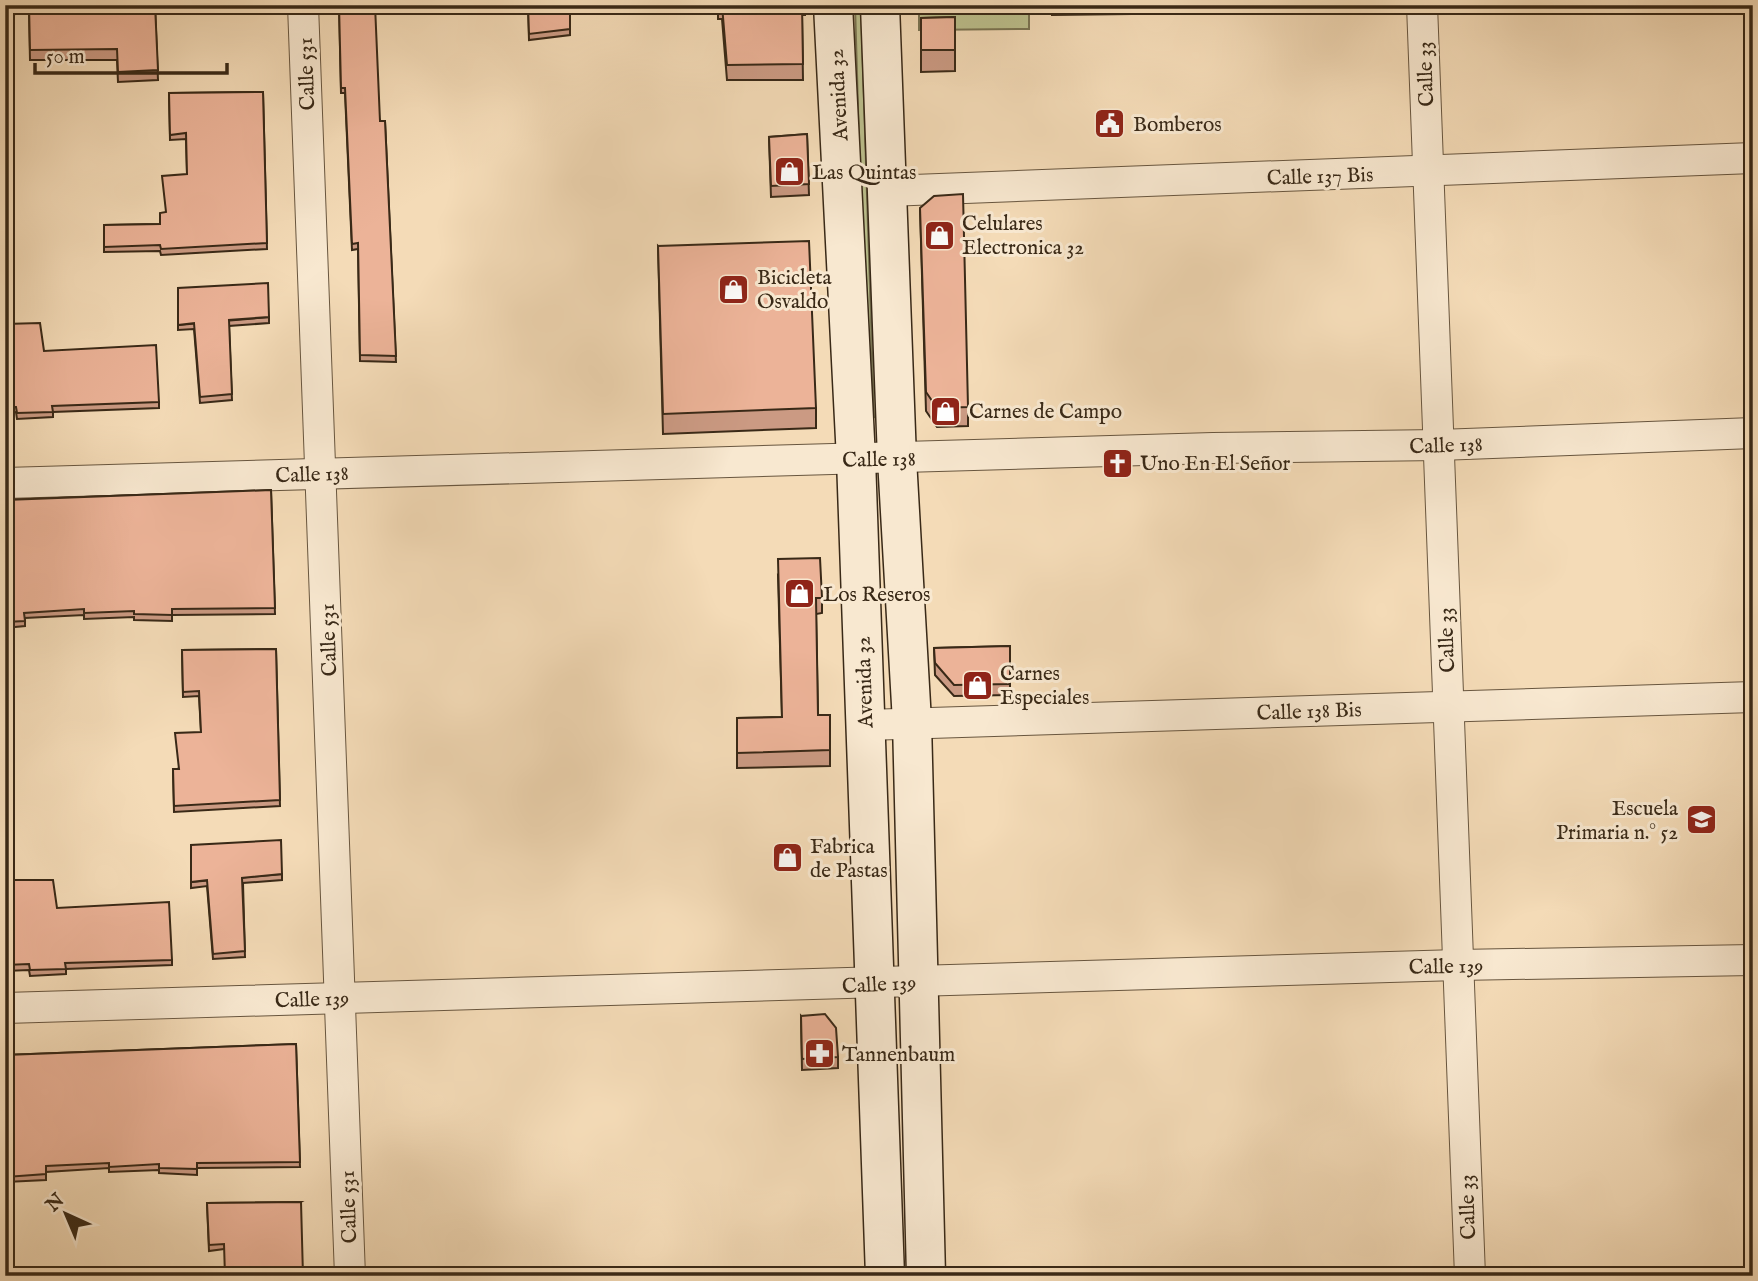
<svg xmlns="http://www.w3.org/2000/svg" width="1758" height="1281" viewBox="0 0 1758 1281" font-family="'IM FELL English',serif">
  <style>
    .green { fill: #bcc08d; stroke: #7a7452; stroke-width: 2 }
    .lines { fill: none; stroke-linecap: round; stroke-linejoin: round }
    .minor-casing { stroke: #68563f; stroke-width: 32 }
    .secondary-casing { stroke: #392917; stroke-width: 41 }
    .minor { stroke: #f8e8d0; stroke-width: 30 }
    .secondary { stroke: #f8e8d0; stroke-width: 38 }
    .wall { fill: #cb9a83; stroke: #392917; stroke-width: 2 }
    .building { fill: #ecb398; stroke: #392917; stroke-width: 2 }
    .labels { text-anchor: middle; stroke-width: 6; stroke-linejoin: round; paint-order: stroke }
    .street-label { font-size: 21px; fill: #392917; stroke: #f8e8d0 }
    .poi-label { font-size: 21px; fill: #392917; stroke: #f8e8d0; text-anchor: start }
  </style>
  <rect width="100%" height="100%" fill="#f4dbb7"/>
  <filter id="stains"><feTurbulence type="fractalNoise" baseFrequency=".00286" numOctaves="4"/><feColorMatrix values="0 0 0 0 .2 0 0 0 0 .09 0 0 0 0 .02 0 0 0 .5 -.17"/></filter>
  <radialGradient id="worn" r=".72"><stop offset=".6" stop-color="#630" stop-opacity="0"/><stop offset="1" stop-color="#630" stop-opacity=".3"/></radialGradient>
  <g class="green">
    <polygon points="855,5 861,5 874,417 867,416"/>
    <polygon points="919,5 1029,5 1029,29 919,30"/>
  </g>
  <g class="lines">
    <defs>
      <g id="minor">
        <polyline points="303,5 350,1276"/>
        <polyline points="1422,5 1470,1276"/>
        <polyline points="887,191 1753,158"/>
        <polyline points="5,483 1213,448 1439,445 1753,433"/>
        <polyline points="866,725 1753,697"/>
        <polyline points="5,1008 1458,965 1753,960"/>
      </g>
      <g id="secondary">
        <polyline points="833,5 856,459 885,1276"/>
        <polyline points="880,5 897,459 912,722 926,1276"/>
      </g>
    </defs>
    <use href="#minor" class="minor-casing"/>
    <use href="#secondary" class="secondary-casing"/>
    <use href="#minor" class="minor"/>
    <use href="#secondary" class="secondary"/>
  </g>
  <g class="wall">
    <polygon points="5,5 155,5 158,80 118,82 117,60 30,60 29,13 5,15"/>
    <polygon points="339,5 380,121 385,121 396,362 360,361 358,249 352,250 345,93 341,93"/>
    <polygon points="528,5 570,29 570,35 529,40"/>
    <polygon points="718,5 805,5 805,15 802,15 803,80 727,80 722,19 718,19"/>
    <polygon points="1052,5 1131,5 1131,14 1052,15"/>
    <polygon points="955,17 955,71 921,72 921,18"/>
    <polygon points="5,73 13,130 13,136 5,136"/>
    <polygon points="263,92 267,249 161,255 160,251 104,252 104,225 160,224 187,174 186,139 170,140 169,93"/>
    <polygon points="807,134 809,195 771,197 769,137"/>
    <polygon points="920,208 968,407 968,426 937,427 926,411"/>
    <polygon points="658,246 816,408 816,428 663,434"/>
    <polygon points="269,317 269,323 229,326 232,400 200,403 194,329 178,330 178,325"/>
    <polygon points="5,324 44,351 159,402 159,408 53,412 53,417 17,419 16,412 5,413"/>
    <polygon points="271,490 275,614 172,615 172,621 134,620 134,617 84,619 84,615 25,618 25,626 5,628 5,500"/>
    <polygon points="778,575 822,598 822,613 816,614 818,715 830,715 830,766 737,768 737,718 782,717"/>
    <polygon points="1010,646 1010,695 954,696 935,675 934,648"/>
    <polygon points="276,649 280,806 174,812 173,769 178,769 201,732 199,696 183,697 182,650"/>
    <polygon points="5,862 11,880 57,908 172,960 172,965 66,969 66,974 30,976 29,970 5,971"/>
    <polygon points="282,874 282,880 243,883 245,957 213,959 207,886 191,888 191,882"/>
    <polygon points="801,1016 838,1057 838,1068 802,1070"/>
    <polygon points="296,1044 300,1167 197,1168 197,1175 159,1173 159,1170 109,1172 109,1168 46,1172 46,1180 6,1182 5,1055"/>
    <polygon points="301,1202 224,1249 209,1251 207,1203"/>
  </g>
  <g class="building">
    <polygon points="29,5 155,5 158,70 118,72 117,49 30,50"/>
    <polygon points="339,5 375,5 380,121 385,121 396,356 360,355 358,243 352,244 345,88 341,88"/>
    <polygon points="528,5 570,5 570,29 529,34"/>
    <polygon points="722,5 802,5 803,64 727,65"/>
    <polygon points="955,17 955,50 921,50 921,18"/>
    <polygon points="10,72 13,130 5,130 5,73"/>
    <polygon points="263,92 267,243 161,249 160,245 104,247 104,225 160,224 160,213 166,212 162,176 187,174 186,133 170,135 169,93"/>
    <polygon points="807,134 809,184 771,186 769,137"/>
    <polygon points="963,194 968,407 937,408 926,392 920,208 934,196"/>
    <polygon points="809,241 816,408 663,414 658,246"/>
    <polygon points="268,283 269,317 229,320 232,394 200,397 194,323 178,325 178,288"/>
    <polygon points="40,323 44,351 156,345 159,402 52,406 53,412 17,413 16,407 5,407 5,324"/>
    <polygon points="271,490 275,608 172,609 172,615 134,614 134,611 84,613 84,609 24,613 25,621 5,622 5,500"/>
    <polygon points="820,558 822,598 816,598 818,715 830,715 830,750 737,753 737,718 782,717 778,559"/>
    <polygon points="1010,646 1010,684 954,685 935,663 934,648"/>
    <polygon points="276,649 280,800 174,806 173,769 179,769 175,733 201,732 199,691 183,692 182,650"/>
    <polygon points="281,840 282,874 242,878 245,951 213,954 207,880 191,882 191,845"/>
    <polygon points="5,862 10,862 11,880 53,880 57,908 169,902 172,960 65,963 66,969 30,970 29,964 5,965"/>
    <polygon points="825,1014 836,1028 838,1057 802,1059 801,1016"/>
    <polygon points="296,1044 300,1162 197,1163 197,1169 159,1168 159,1164 109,1167 109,1163 46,1166 46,1174 6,1177 5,1055"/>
    <polygon points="301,1202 303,1276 225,1276 224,1244 209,1245 207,1203"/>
  </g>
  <defs>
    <symbol id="civic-square" viewBox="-11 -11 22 22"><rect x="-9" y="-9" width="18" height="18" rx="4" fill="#8f2418" stroke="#f8e8d0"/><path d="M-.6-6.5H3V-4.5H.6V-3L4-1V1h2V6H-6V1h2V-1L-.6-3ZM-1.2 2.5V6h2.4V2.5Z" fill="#fff"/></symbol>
    <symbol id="shop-square" viewBox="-11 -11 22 22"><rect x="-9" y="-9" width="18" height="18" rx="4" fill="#8f2418" stroke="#f8e8d0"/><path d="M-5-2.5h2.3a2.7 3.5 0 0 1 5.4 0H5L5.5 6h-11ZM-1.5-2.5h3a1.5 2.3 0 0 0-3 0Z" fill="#fff"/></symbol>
    <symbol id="church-square" viewBox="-11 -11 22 22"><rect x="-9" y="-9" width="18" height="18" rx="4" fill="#8f2418" stroke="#f8e8d0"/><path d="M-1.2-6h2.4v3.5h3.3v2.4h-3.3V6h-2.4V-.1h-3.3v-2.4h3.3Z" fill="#fff"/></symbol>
    <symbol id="school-square" viewBox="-11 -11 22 22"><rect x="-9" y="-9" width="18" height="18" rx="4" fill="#8f2418" stroke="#f8e8d0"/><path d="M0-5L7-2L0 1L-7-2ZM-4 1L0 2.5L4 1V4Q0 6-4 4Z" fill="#fff"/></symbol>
    <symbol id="pharmacy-square" viewBox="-11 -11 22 22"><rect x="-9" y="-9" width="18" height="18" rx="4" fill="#8f2418" stroke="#f8e8d0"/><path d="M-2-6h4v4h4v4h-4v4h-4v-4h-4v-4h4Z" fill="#fff"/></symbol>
  </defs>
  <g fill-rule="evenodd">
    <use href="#civic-square" x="1092" y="106" width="35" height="35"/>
    <use href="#shop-square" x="772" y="154" width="35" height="35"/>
    <use href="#shop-square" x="922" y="218" width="35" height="35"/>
    <use href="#shop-square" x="716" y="272" width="35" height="35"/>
    <use href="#shop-square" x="928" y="394" width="35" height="35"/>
    <use href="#church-square" x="1100" y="446" width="35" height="35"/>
    <use href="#shop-square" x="782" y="576" width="35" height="35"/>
    <use href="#shop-square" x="960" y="668" width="35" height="35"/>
    <use href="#school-square" x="1684" y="802" width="35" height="35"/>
    <use href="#shop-square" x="770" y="840" width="35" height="35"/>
    <use href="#pharmacy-square" x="802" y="1036" width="35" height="35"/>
  </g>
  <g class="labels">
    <g class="street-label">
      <text transform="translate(306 74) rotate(-92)" y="7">Calle 531</text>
      <text transform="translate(1425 74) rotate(-92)" y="7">Calle 33</text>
      <text transform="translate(838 95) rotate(-93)" y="7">Avenida 32</text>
      <text transform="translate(1320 176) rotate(-2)" y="7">Calle 137 Bis</text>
      <text transform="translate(1446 445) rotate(-2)" y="7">Calle 138</text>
      <text transform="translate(879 459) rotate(-1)" y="7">Calle 138</text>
      <text transform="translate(312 474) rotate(-2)" y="7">Calle 138</text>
      <text transform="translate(328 640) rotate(-92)" y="7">Calle 531</text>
      <text transform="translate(1446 640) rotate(-92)" y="7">Calle 33</text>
      <text transform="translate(864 682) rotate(-92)" y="7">Avenida 32</text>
      <text transform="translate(1309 711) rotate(-2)" y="7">Calle 138 Bis</text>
      <text transform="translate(1446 966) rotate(-1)" y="7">Calle 139</text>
      <text transform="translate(879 984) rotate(-3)" y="7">Calle 139</text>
      <text transform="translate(312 999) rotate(-2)" y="7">Calle 139</text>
      <text transform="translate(348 1207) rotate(-92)" y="7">Calle 531</text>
      <text transform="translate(1467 1207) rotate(-92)" y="7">Calle 33</text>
    </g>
    <g class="poi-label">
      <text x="1133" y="131">Bomberos</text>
      <text x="812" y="179">Las Quintas</text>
      <text x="962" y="230">Celulares<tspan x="962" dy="24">Electronica 32</tspan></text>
      <text x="757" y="284">Bicicleta<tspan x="757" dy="24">Osvaldo</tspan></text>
      <text x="969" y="418">Carnes de Campo</text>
      <text x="1140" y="470">Uno En El Señor</text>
      <text x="823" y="601">Los Reseros</text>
      <text x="1000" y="680">Carnes<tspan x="1000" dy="24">Especiales</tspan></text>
      <text x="1678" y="815" text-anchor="end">Escuela<tspan x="1678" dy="24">Primaria n.° 52</tspan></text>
      <text x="810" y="853">Fabrica<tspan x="810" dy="24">de Pastas</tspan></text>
      <text x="842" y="1061">Tannenbaum</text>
    </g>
  </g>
  <rect width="1758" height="1281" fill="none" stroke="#f4dbb7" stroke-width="28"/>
  <rect x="7" y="7" width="1744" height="1267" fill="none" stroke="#392917" stroke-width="3.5"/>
  <rect x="14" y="14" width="1730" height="1253" fill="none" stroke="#392917" stroke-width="2"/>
  <g transform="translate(66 1214) rotate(316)" stroke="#f8e8d0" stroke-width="5" paint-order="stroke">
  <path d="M0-5L12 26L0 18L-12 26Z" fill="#392917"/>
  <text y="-10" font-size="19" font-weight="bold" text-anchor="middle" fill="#392917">N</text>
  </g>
  <path d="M35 63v10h192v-10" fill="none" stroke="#392917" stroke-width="3.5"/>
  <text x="46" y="63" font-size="21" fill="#392917" stroke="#f8e8d0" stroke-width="5" paint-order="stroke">50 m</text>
  <rect width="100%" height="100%" filter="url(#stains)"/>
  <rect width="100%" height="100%" fill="url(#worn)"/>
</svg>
